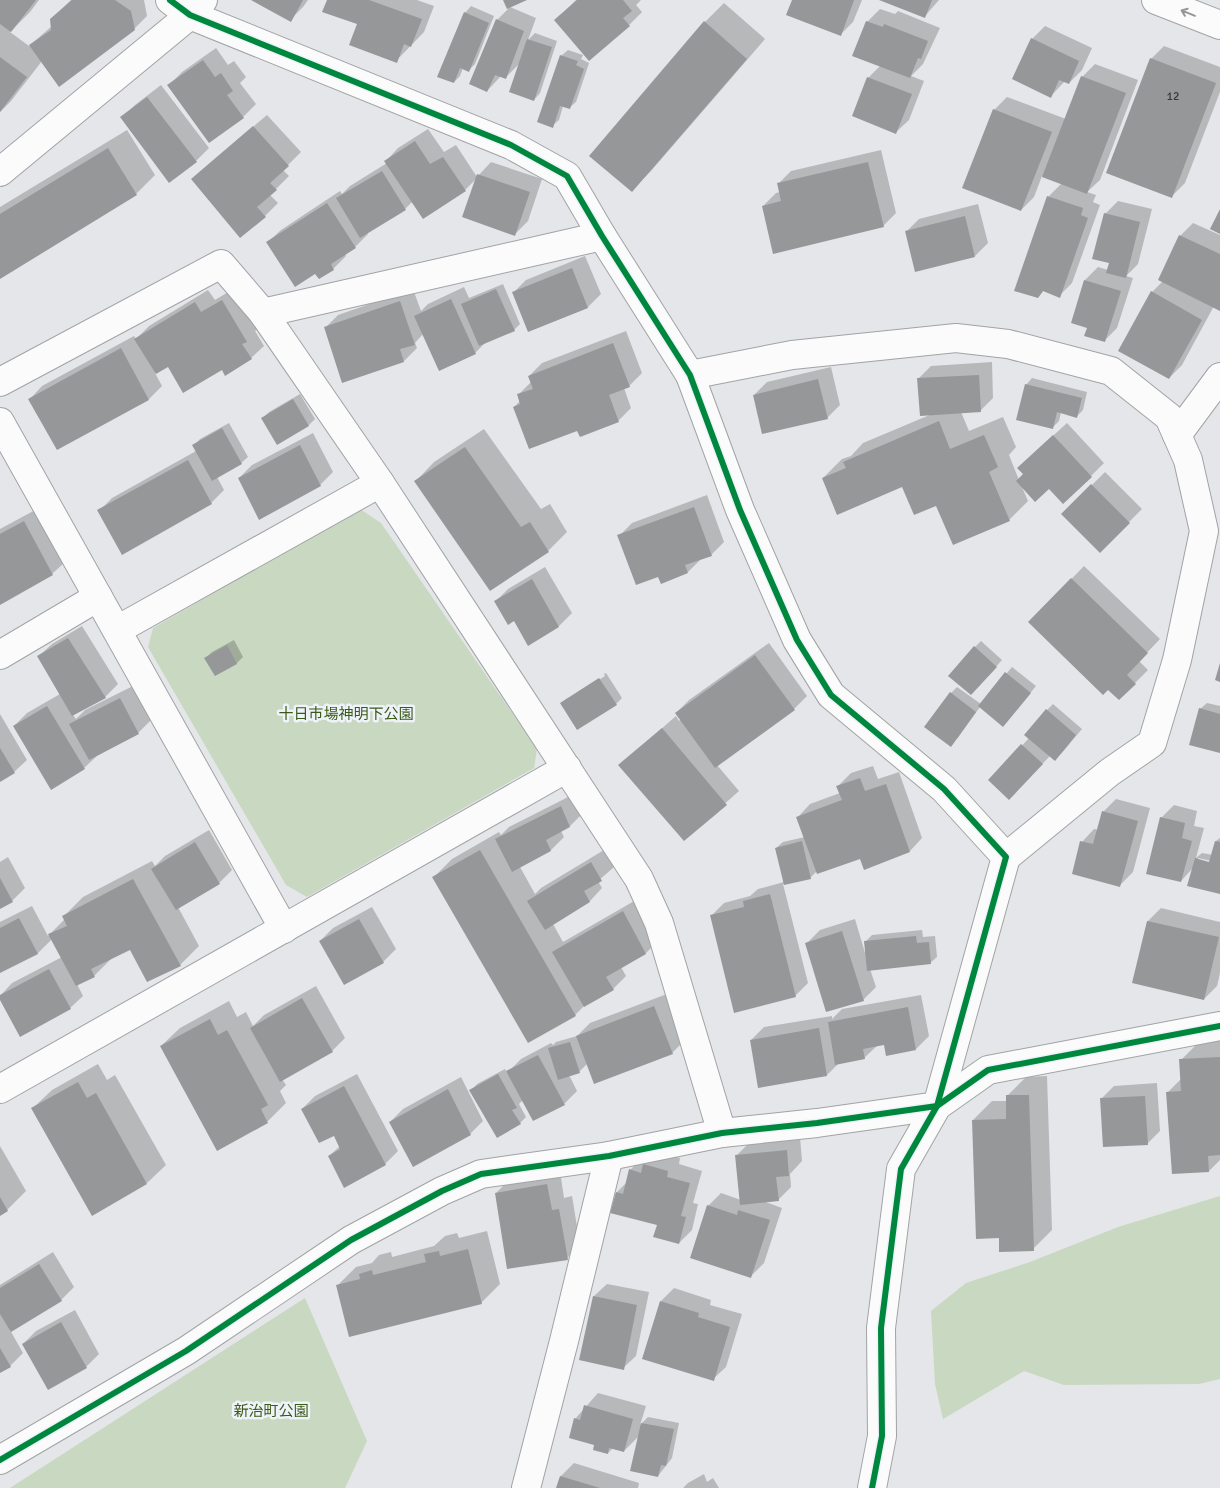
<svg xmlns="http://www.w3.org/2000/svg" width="1220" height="1488" viewBox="0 0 1220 1488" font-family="Signika,'Noto Sans JP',sans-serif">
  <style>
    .green { fill: #c9d8c0 }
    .shadow { fill: #0003; fill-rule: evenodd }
    .building { fill: #969799 }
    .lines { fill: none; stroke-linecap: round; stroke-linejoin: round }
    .minor-casing { stroke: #a1a3a5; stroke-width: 30 }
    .tertiary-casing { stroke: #a1a3a5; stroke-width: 30 }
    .minor { stroke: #fbfbfc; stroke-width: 28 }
    .tertiary { stroke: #fbfbfc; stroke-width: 28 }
    .cycleway-casing { stroke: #eef3fa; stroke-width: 9 }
    .cycleway { stroke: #00873e; stroke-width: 6 }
    .oneway { stroke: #949597 }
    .labels { text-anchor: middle; stroke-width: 5; stroke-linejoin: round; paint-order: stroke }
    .number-label { font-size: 12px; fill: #37383a }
    .park-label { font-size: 15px; fill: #3b5a16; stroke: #eef3fa }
  </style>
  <rect width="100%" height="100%" fill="#e4e6e9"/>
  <g class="green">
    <polygon points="360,509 381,523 537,749 534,768 307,897 286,885 148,647 153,628"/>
    <polygon points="1220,1196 1220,1379 1199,1384 1064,1385 1024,1371 943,1419 935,1384 931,1311 966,1283 1030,1262 1118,1227"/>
    <polygon points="305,1298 367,1441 345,1488 10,1488"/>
  </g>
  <g class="shadow">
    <polygon points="0,0 39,0 30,12 10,32 29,46 52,26 51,19 71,0 144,0 147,16 134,29 42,61 11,101 0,112"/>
    <polygon points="254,0 308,0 303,7 290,20"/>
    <polygon points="328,0 417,0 434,6 424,32 396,61 358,23"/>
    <polygon points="576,0 641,0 636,5 642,12 629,25 556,20"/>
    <polygon points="793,0 862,0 853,22 840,35"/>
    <polygon points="882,0 939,0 925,16"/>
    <polygon points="724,3 765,39 651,171 632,190 705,22"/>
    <polygon points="471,6 494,16 475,64 469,70 463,68 460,76 454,82 465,13"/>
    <polygon points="510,7 536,18 528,40 535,33 557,41 540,93 534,100 521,62 505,78 501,76 487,91 497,20"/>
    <polygon points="880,9 895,14 898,11 940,28 923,64 911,76 924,81 909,120 896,132 868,78 880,66 867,22"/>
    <polygon points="1045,26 1092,48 1082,70 1069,83 1065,81 1051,96 1032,39"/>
    <polygon points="1164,46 1220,67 1220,92 1185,183 1172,196 1151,59"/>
    <polygon points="216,48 228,65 234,61 246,77 240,83 256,104 243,117 169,85 182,72"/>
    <polygon points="568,50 583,55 581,59 589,63 576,102 569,108 563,106 559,120 552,126 561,56"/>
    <polygon points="1095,64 1138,80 1100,180 1087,192 1096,195 1093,202 1100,205 1072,283 1059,296 1044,290 1038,297 1048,197 1062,183 1042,176 1034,197 1021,210 994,110 1007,97 1066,119 1082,77"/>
    <polygon points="161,85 209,148 196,161 122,118 135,105"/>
    <polygon points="267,115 301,152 283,170 289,176 270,195 278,203 265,216 206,167"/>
    <polygon points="428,129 444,152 456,145 477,177 491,162 542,179 528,221 515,234 477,178 465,190 413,201 405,209 367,232 368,234 355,247 345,254 346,256 333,269 316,273 268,242 281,230 340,191 342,194 350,186 387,163 386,161 398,148"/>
    <polygon points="127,130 155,175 136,194 0,277 0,207"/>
    <polygon points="881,150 896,213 883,226 763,206 776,193 780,192 778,184 791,171"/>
    <polygon points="1118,201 1152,209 1138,264 1126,276 1133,278 1117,328 1104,341 1089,327 1073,323 1085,280 1098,267 1108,270 1110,262 1105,214"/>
    <polygon points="978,204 988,243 975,256 906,232 919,219"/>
    <polygon points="1193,223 1220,235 1220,309 1214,306 1182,365 1169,378 1152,292 1163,281 1180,236"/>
    <polygon points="585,256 601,294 588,307 529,330 513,293 526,280"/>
    <polygon points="503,284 520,324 514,330 486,342 475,353 439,369 423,334 415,343 417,348 404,361 325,328 338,315 413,289 421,311 428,304 464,287 469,298"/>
    <polygon points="235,288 259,328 255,331 264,346 251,358 223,368 168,366 155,373 162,386 149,399 57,449 30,399 42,386 134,336 136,339 149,326 208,290 215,300"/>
    <polygon points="626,331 642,373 629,386 624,388 631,408 618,421 577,429 514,407 520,401 518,395 531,382 529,376 542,363"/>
    <polygon points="992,362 993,398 980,411 961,412 969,431 1003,417 1016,447 1009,455 1019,480 1025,474 1032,455 1067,423 1104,463 1091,476 1049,487 1022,487 1028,501 1009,520 937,504 903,486 823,478 842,459 851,456 863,443 932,414 918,379 931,366"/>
    <polygon points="831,367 840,405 827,418 754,395 767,382"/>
    <polygon points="1032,378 1087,392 1083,410 1077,416 1061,412 1059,421 1053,427 1026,385"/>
    <polygon points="300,394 315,419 309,425 278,443 263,418 269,412"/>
    <polygon points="229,423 248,457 241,463 217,477 224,490 211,503 99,511 112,498 196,451 194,445 200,439"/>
    <polygon points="484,429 541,509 550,504 567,532 548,551 491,589 416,481 434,462"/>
    <polygon points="313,433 333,472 320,485 239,478 252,465"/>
    <polygon points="1105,472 1142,509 1100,551 1063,514"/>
    <polygon points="707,495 724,542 711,555 701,559 688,572 658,575 619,536 632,523"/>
    <polygon points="37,509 65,562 52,574 0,604 0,529"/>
    <polygon points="1084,566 1160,639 1139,661 1148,670 1119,699 1030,622"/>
    <polygon points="545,567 572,613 559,626 529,644 515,619 495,602 508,589"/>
    <polygon points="82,626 118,684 105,697 73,715 76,719 85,710 133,686 151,720 138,733 97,756 84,768 14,726 27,713 60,694 39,656 52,644"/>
    <polygon points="234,640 243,657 237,663 215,674 206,658 212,652"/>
    <polygon points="981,641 1002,660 977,688 975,647"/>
    <polygon points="769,643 807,696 794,709 717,765 739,791 684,840 620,765 676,716 679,721 681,719 676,713 689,700"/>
    <polygon points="1012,667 1036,686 1009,719 980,707 957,739 951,693 957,687 981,704"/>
    <polygon points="606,673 622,698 616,704 562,703 567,698 567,700 605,676 604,674"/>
    <polygon points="1207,703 1220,706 1220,752 1200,709"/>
    <polygon points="1053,704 1082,729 1061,754 1050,756 1009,798 990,780 1029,738 1047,710"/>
    <polygon points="0,714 27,760 14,772 0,780"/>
    <polygon points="873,766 878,779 899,772 922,838 910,851 861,857 817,871 810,878 783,884 808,983 795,996 711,916 724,903 750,896 758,889 784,882 776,848 783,842 805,837 798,817 810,804 840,793 838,786 851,773"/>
    <polygon points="574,794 583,813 570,826 561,831 564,837 551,850 520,867 535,894 541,888 604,850 614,867 598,881 602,888 590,901 553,924 563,942 636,900 659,940 646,953 621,967 626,976 613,989 584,1006 575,1015 433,878 452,859 499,832 501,835 509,827"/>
    <polygon points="1116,799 1150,808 1133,872 1120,885 1082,842 1094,829 1099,830 1103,812"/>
    <path d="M1174 805 1197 811 1194 826 1204 828 1196 858 1202 853 1213 855 1216 841 1220 838V893L1193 868 1181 881 1161 818ZM1198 858 1216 862 1215 865 1198 860Z"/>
    <polygon points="209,830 232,870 219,883 178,907 199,946 180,965 130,948 114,956 94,976 77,984 83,996 70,1008 0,998 0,996 12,983 62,957 52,939 38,953 0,972 0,922 32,906 48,936 65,919 64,916 83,897 152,861 155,866 165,856"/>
    <polygon points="8,857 25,888 12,901 0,907 0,862"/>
    <polygon points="372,907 396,949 383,962 320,941 333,928"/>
    <polygon points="1161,908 1220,922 1220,973 1217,986 1204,999 1134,982 1148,921"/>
    <polygon points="855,919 865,953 866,941 872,935 922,930 923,937 935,936 937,957 930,963 870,969 876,987 863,1000 807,943 820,930"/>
    <polygon points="316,986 345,1038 332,1051 282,1079 286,1085 280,1091 286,1103 267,1122 161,1046 180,1028 229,1001 237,1017 246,1012 253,1026 264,1015"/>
    <polygon points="667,994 685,1040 672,1053 587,1064 579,1072 569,1075 577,1091 564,1104 523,1100 519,1104 526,1117 520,1123 471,1091 477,1084 505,1069 507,1073 521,1059 551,1043 553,1045 556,1042 577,1036 590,1023"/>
    <polygon points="921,995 929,1036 916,1049 885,1044 878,1045 864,1058 839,1063 827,1075 751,1040 764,1027 832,1016 832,1019 842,1009"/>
    <polygon points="1220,1039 1220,1160 1209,1171 1168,1092 1182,1078 1181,1060 1200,1041"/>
    <polygon points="98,1064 107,1080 115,1075 166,1165 147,1183 33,1108 52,1090"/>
    <polygon points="357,1074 398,1151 385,1164 329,1156 340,1146 334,1134 302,1109 315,1096"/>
    <polygon points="1047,1076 1052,1230 1033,1249 1000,1237 973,1120 992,1101 1007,1101 1007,1096 1026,1077"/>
    <polygon points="461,1077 483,1121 470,1134 390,1122 403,1109"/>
    <polygon points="1157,1083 1160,1131 1147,1144 1101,1099 1114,1086"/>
    <polygon points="800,1137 802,1161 790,1174 791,1187 778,1200 763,1201 782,1208 764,1263 751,1276 708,1206 721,1193 741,1200 737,1155 750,1142"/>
    <polygon points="0,1146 26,1191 7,1210 0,1214"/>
    <polygon points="657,1152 680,1158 679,1164 702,1171 693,1203 698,1204 692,1230 679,1243 658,1224 612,1212 617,1192 627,1182 630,1170 643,1157"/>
    <polygon points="560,1171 564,1198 572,1196 580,1245 567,1258 496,1193 509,1180"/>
    <polygon points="487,1231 500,1284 481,1303 337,1286 356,1267 372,1263 379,1255 391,1252 392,1257 434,1246 445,1236 457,1233 459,1238"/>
    <polygon points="53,1252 74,1287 61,1300 10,1330 23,1353 10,1366 0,1372 0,1285"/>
    <polygon points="607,1284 649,1292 636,1356 623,1368 594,1296"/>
    <polygon points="674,1288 711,1300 710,1305 742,1314 726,1367 713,1379 661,1301"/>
    <polygon points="75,1310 99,1354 86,1367 23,1344 36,1331"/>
    <polygon points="598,1393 646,1406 640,1425 648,1417 679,1423 672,1458 658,1476 640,1435 624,1451 613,1448 608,1453 596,1444 575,1419"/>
    <polygon points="574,1463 639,1483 638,1488 558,1488 561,1476"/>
    <polygon points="704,1474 707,1482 713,1478 719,1488 683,1488 688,1483"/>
  </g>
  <g class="building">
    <polygon points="0,0 36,0 11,32 0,24"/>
    <polygon points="72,0 115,0 131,11 135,30 59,87 29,45 51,30 50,19"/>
    <polygon points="251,0 303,0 291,22"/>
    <polygon points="327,0 369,0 422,19 411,47 404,44 397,63 349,45 357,24 322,12"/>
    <polygon points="503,0 527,0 507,9"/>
    <polygon points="577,0 623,0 632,11 623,18 630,26 589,61 554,20"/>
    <polygon points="792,0 854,0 841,36 786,15"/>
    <polygon points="879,0 932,0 925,18"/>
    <polygon points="464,12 489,23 469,72 460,68 454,83 437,77"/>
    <polygon points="496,19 524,31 506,79 495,75 487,92 469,84"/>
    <polygon points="704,21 747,59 632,192 589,156"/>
    <polygon points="866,21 883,27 884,24 928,41 921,59 918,58 910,78 852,56"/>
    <polygon points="1031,38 1079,61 1069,84 1059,80 1051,98 1012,79"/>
    <polygon points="527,39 552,47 534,101 509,92"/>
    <polygon points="560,55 578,61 576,65 584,69 570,109 560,106 553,128 537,122"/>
    <polygon points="0,57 27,77 0,112"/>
    <polygon points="1150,58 1216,83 1172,198 1106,173"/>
    <polygon points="203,60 215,77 221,73 233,91 227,95 244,118 209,143 167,85"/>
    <polygon points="1081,76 1126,93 1087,194 1042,177"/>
    <polygon points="867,77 912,94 896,134 852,116"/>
    <polygon points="147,97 197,162 169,183 120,117"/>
    <polygon points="993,109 1052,132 1021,211 962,188"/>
    <polygon points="253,126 289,166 270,183 277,190 257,207 266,217 240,238 191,179"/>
    <polygon points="415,141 430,164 443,157 466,191 423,219 384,161"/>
    <polygon points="108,148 137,195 0,279 0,214"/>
    <polygon points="868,162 884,227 773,254 762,206 781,201 777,183"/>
    <polygon points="382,171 406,210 360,238 336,198"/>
    <polygon points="477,174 530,192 515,236 462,217"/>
    <polygon points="1047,196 1083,208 1081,215 1088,218 1060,298 1043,291 1038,298 1014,291"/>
    <polygon points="327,203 356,248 331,264 334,270 319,279 315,274 295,287 266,242"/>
    <polygon points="1220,209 1220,234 1210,229"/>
    <polygon points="1104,213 1140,222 1126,278 1106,273 1109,263 1092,259"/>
    <polygon points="965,216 975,257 915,272 905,231"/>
    <polygon points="1179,235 1220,254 1220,311 1158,280"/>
    <polygon points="572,268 588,308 528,332 512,292"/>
    <polygon points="1084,280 1121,291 1105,342 1084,336 1087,328 1071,323"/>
    <polygon points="496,289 515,331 479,346 461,304"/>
    <polygon points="1151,291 1202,320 1169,379 1118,351"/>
    <polygon points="451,299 476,354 439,371 414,316"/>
    <polygon points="222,300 247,342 242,344 252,359 225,376 222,370 183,393 168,367 156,374 134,339 195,302 201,312"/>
    <polygon points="400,301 415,345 400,349 404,362 342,383 324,327"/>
    <polygon points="613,343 630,387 609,395 619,422 580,437 577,431 529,449 513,407 520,404 517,394 533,389 528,376"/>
    <polygon points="121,348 149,400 57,450 28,399"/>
    <polygon points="979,375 981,412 920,416 917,378"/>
    <polygon points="818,379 828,419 762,434 753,395"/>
    <polygon points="1025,384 1082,398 1077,418 1057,412 1053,429 1016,420"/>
    <polygon points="293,399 309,426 277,445 261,418"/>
    <polygon points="939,421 950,449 984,435 998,467 989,472 1010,521 953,545 936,506 914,515 902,487 837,515 822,478 846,468 843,462"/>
    <polygon points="222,428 242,464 212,481 192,445"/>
    <polygon points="1053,435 1092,477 1063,504 1049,489 1035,502 1016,481 1023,474 1017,468"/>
    <polygon points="300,445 321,486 259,520 238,478"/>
    <polygon points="465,447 521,527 530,522 549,552 490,591 414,481"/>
    <polygon points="188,460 212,504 122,555 97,510"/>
    <polygon points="1091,484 1130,523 1100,553 1061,514"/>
    <polygon points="694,507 712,556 685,565 688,573 661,584 658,577 636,585 617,535"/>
    <polygon points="24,521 53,575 0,605 0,534"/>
    <polygon points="1071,578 1148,653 1127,675 1136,684 1119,700 1108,690 1103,695 1028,622"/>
    <polygon points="532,579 559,627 528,646 514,621 508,625 494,601"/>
    <polygon points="68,638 106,698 72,716 37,656"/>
    <polygon points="227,645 237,664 215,676 204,658"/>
    <polygon points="974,646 997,667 971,695 948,676"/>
    <polygon points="755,655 795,710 715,768 675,713"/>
    <polygon points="1220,663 1220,682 1215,680"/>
    <polygon points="1005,672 1031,693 1003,727 978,706"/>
    <polygon points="599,678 617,705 577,730 560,703"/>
    <polygon points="950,692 976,712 951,747 924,727"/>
    <polygon points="120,698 139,734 89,760 69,724"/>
    <polygon points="47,706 85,769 51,790 13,726"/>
    <polygon points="1199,708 1220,714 1220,753 1189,745"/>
    <polygon points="1046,709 1076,735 1055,761 1024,735"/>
    <polygon points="662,728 727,805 684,841 618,765"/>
    <polygon points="1021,744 1043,764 1009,800 988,780"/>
    <polygon points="0,748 15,773 0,782"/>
    <polygon points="860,778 865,791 886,784 910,852 864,870 860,859 817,874 796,817 842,800 836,786"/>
    <polygon points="561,806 570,827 546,840 551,851 512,872 495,839"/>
    <polygon points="1102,811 1138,821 1120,887 1072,874 1080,841 1093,844"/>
    <polygon points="1160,817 1185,823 1182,838 1192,841 1181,882 1146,874"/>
    <polygon points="802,841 811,879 784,885 775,848"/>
    <polygon points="1215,841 1220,842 1220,894 1187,886 1195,858 1209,862"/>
    <polygon points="195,842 220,884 176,910 151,869"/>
    <polygon points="480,850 576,1016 528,1043 432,877"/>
    <polygon points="591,862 602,881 584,891 590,902 545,930 527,901"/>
    <polygon points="0,878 13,902 0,909"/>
    <polygon points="133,879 181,966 147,982 130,950 91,969 95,977 76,986 48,934 67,926 62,916"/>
    <polygon points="770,894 796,997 734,1013 710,915 744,907 743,901"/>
    <polygon points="623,911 646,954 606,977 614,990 584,1007 552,952"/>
    <polygon points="19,918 38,954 0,973 0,928"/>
    <polygon points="359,919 384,963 344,985 319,941"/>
    <polygon points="1147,921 1219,937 1204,1000 1132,983"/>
    <polygon points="842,931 864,1001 826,1012 805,943"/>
    <polygon points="916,936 917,943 929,942 931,964 867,971 864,941"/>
    <polygon points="49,969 71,1009 20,1037 0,1000 0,995"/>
    <polygon points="302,998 333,1052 280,1082 250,1028"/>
    <polygon points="654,1006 673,1054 594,1084 576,1036"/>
    <polygon points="908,1007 916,1050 886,1056 884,1045 863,1049 865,1059 835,1065 828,1022"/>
    <polygon points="210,1019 218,1035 227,1030 268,1105 261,1109 268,1123 217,1151 160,1046"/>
    <polygon points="819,1028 827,1076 758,1088 750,1040"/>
    <polygon points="570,1042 580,1073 558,1080 548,1048"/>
    <polygon points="538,1055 565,1105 533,1121 506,1071"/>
    <polygon points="1220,1057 1220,1155 1208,1156 1209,1172 1172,1174 1166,1092 1181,1091 1179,1059"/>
    <polygon points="498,1074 517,1108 512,1110 521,1124 497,1138 469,1090"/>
    <polygon points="78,1082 87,1098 96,1093 147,1184 92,1216 31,1108"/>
    <polygon points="344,1086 386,1165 344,1188 328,1156 340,1149 334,1136 319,1143 301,1109"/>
    <polygon points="448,1089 471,1135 413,1167 389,1122"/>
    <polygon points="1006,1095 1029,1095 1034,1251 999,1252 999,1238 976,1239 972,1120 1006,1119"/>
    <polygon points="1145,1096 1148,1145 1103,1147 1100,1098"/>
    <polygon points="787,1150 789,1176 776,1177 779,1201 740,1205 735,1155"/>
    <polygon points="643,1164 668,1171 667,1177 690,1183 681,1216 686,1217 679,1244 653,1237 657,1225 610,1213 616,1192 623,1194 629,1169 641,1173"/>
    <polygon points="547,1184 552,1210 559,1209 568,1260 507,1269 495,1193"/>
    <polygon points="0,1197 8,1211 0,1216"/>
    <polygon points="707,1205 737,1215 738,1210 770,1220 751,1278 690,1258"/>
    <polygon points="468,1249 482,1304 349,1337 336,1285 360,1279 359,1274 372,1270 373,1275 426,1262 424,1254 439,1251 440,1256"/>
    <polygon points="39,1264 62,1301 11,1332 0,1314 0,1288"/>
    <polygon points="593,1296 637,1305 624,1370 579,1360"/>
    <polygon points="660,1301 699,1313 698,1317 730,1327 714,1381 642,1359"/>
    <polygon points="61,1322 87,1368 48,1390 22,1344"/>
    <polygon points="0,1348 11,1367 0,1373"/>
    <polygon points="584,1405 633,1419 624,1452 609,1448 608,1454 593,1450 594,1445 569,1438 574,1418 580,1420"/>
    <polygon points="641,1423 674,1429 666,1466 661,1465 658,1477 630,1471"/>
    <polygon points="560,1476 600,1488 556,1488"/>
  </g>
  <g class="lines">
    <defs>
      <g id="minor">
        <polyline points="0,172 190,15 203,0"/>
        <polyline points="263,313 602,236"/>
        <polyline points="690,375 792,355 956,338 1008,344 1111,371 1169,417 1188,460 1204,531 1177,660 1152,743 1110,772 1006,857"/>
        <polyline points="0,382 221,264 263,313 380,483 639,879 659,923 722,1133"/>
        <polyline points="0,422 284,929"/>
        <polyline points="1177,435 1220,377"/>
        <polyline points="117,630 380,483"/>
        <polyline points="0,655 98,597"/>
        <polyline points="0,1089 567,768"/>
        <polyline points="0,1460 186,1351 351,1240 442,1191 481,1174 609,1156 722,1133 817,1123 937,1106"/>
        <polyline points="526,1488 564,1341 609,1156"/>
        <polyline points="872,1488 882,1436 881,1328 901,1169 937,1106 988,1070 1220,1026"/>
      </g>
      <g id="tertiary">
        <polyline points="170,0 190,15 511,145 567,176 602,236 690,375 740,510 797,640 831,695 944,789 1006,857 937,1106"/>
        <polyline points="1156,0 1220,25"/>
      </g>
    </defs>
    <use href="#minor" class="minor-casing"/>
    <use href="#tertiary" class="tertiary-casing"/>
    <use href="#minor" class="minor"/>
    <use href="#tertiary" class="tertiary"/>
    <defs>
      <g id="cycleway">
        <polyline points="170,0 190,15 511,145 567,176 602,236 690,375 740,510 797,640 831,695 944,789 1006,857 937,1106 901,1169 881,1328 882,1436 872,1488"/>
        <polyline points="0,1460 186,1351 351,1240 442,1191 481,1174 609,1156 722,1133 817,1123 937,1106 988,1070 1220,1026"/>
      </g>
    </defs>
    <use href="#cycleway" class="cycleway-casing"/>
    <use href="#cycleway" class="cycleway"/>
  </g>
  <defs><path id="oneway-shaft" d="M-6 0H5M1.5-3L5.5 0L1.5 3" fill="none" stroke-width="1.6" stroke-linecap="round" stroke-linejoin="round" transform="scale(1.25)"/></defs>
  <use class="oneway" href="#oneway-shaft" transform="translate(1188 13) rotate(-158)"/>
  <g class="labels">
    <g class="number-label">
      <text x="1173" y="100">12</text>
    </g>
    <g class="park-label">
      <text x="346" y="719">十日市場神明下公園</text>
      <text x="271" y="1416">新治町公園</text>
    </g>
  </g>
</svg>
